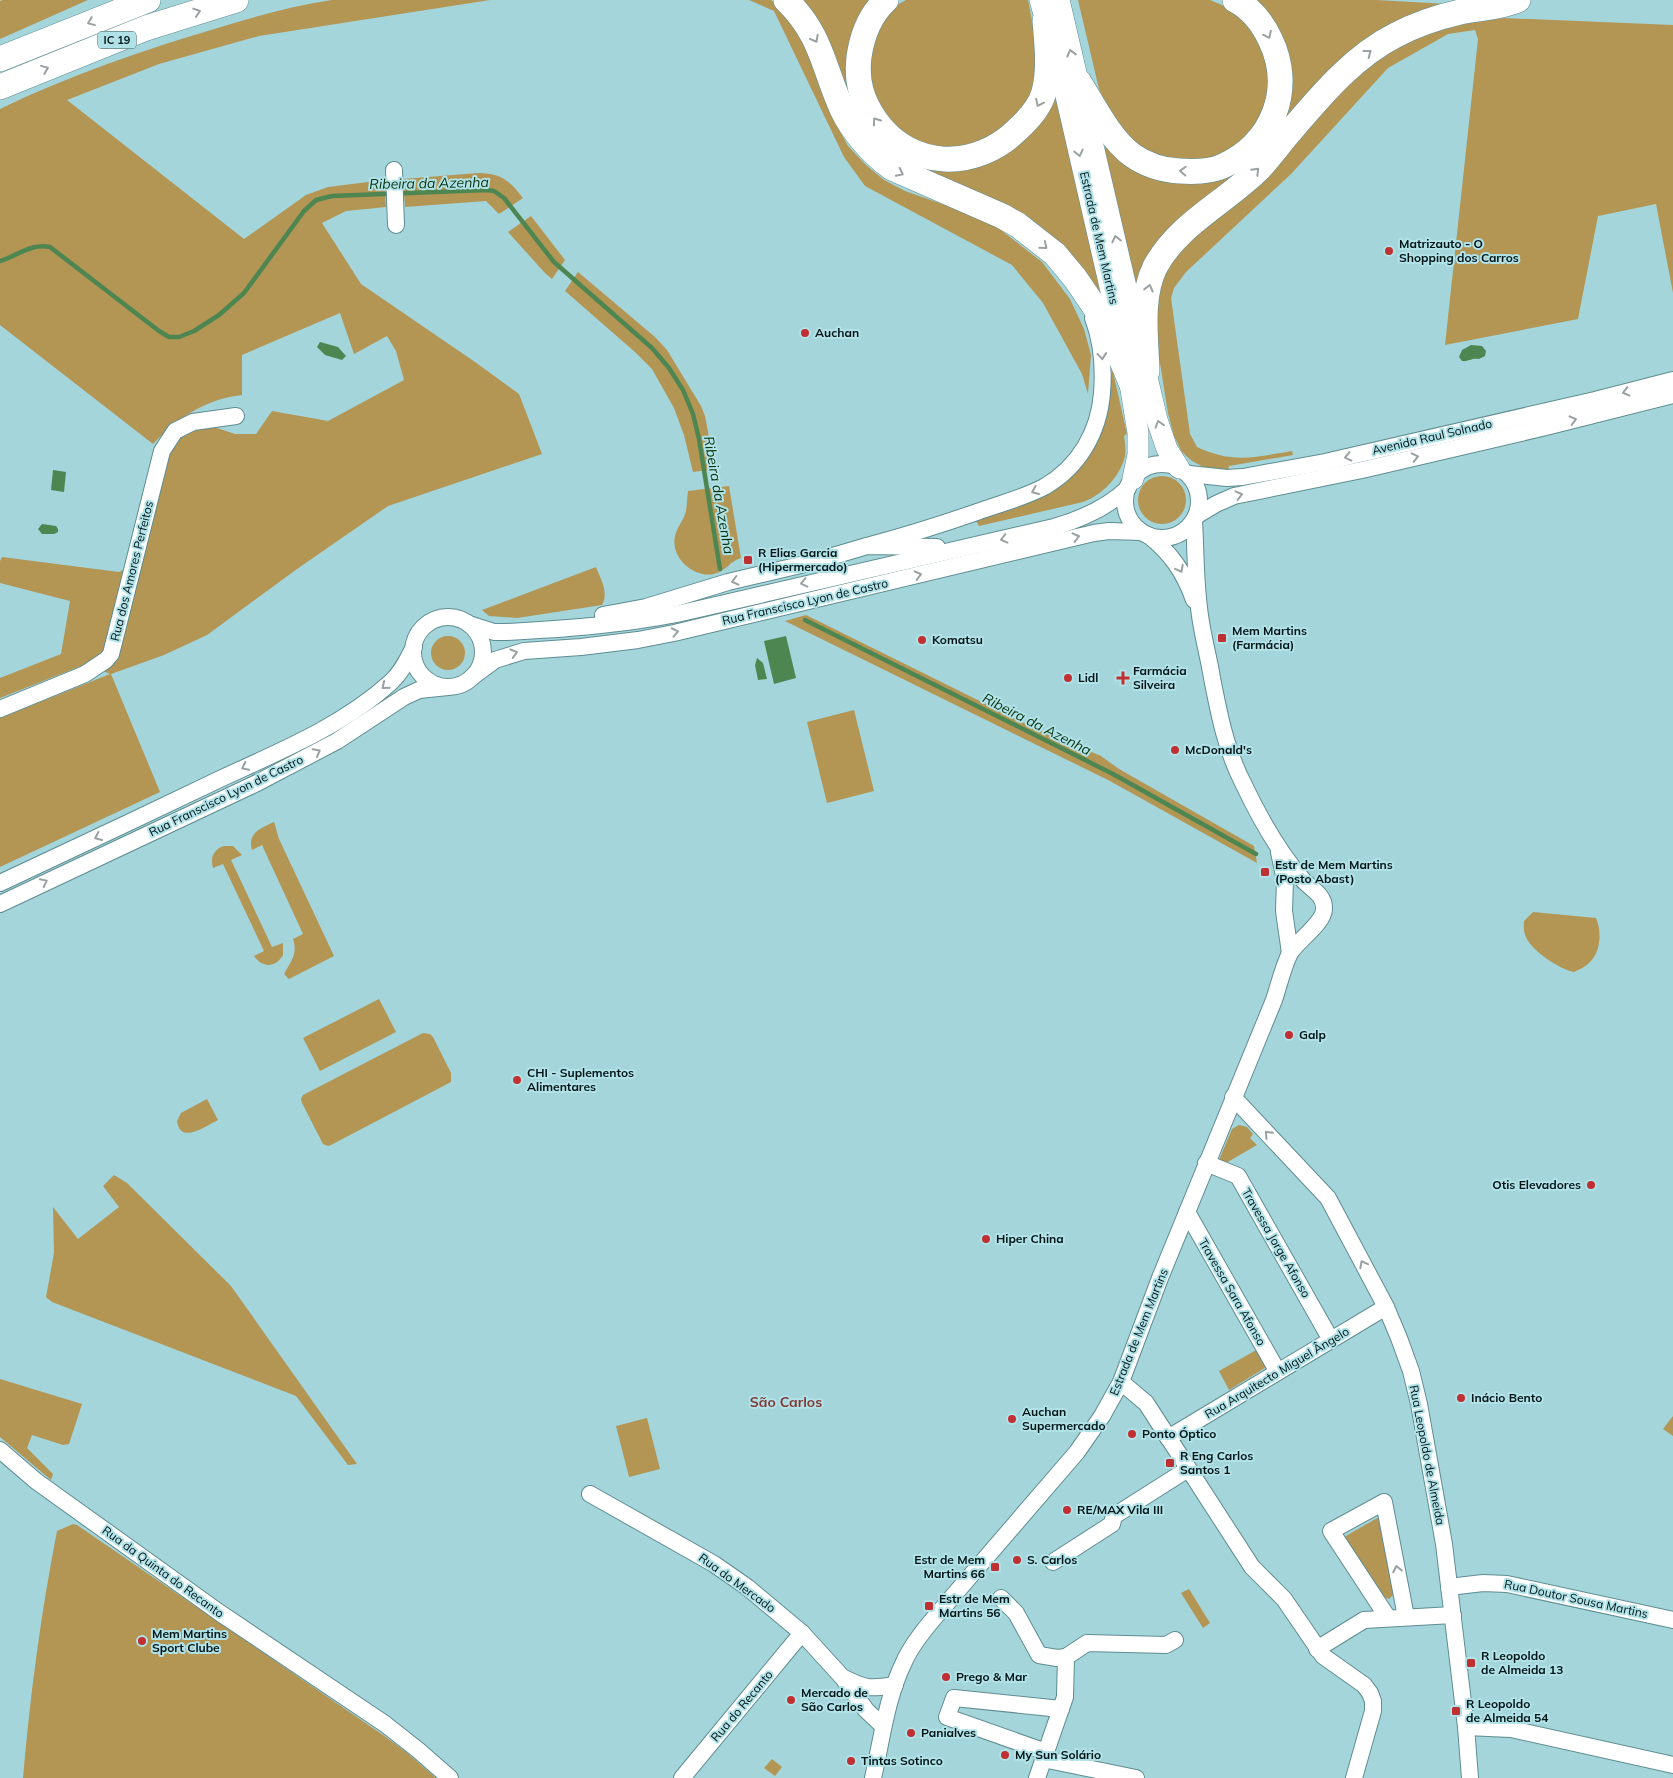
<svg xmlns="http://www.w3.org/2000/svg" width="1673" height="1778" viewBox="0 0 1673 1778" font-family="Mulish,sans-serif">
  <style>
    .green { fill: #b39554 }
    .water { fill: #4e8651 }
    .lines { fill: none; stroke-linecap: round; stroke-linejoin: round }
    .stream { stroke: #4e8651; stroke-width: 4.5 }
    .minor-casing { stroke: #5e8d92; stroke-width: 18 }
    .major-casing { stroke: #5e8d92; stroke-width: 22 }
    .highway-casing { stroke: #5e8d92; stroke-width: 26 }
    .minor { stroke: #fff; stroke-width: 16 }
    .major { stroke: #fff; stroke-width: 21 }
    .highway { stroke: #fff; stroke-width: 25 }
    .oneway { stroke: #9aa1a2 }
    .poi-dot { fill: #c03032; stroke: #b1e2e8; stroke-width: 2 }
    .labels { text-anchor: middle; stroke-width: 4; stroke-linejoin: round; paint-order: stroke }
    .shield { fill: #b1e2e8; stroke: #365255; stroke-width: 1 }
    .shield-label { font-size: 11px; font-weight: bold; fill: #021416 }
    .street-label { font-size: 12px; fill: #021416; stroke: #b1e2e8 }
    .poi-label { font-size: 12px; font-weight: bold; fill: #021416; stroke: #b1e2e8; text-anchor: start }
    .water-label { font-size: 14px; font-style: italic; fill: #0a340f; stroke: #b1e2e8 }
    .neighbourhood-label { font-size: 14px; font-weight: bold; fill: #823a36; stroke: #b1e2e8 }
  </style>
  <rect width="100%" height="100%" fill="#a4d5db"/>
  <g class="green">
    <polygon points="3,0 88,0 0,39 0,1"/>
    <path d="M332 0H490L259 36 159 64 67 100 244 239 306 195 328 187 384 180 386 207 346 211 322 223 361 284 475 362 519 394 542 454 388 506 297 569 207 635 164 655 111 674 160 792 0 867V718L110 674 86 664 0 698V678L61 654 70 601 0 583V561L2 557 119 572 140 562 168 450 181 433 204 427 217 428 235 434H256L272 411 328 421 404 380 396 351 387 336 354 354 340 313 242 355V395C205 399 178 418 153 444L0 325V109C70 75 146 49 221 27 258 16 295 5 332 0Z"/>
    <polygon points="749,0 771,0 786,12 798,26 835,122 848,146 866,165 884,180 905,191 988,220 1042,262 1070,299 1084,329 1091,355 1088,394 1082,374 1043,303 1012,265 865,186 844,157 774,11"/>
    <polygon points="800,0 875,0 850,82 941,169 1057,94 1105,298 1063,249 898,163 870,137"/>
    <polygon points="906,0 1028,0 1038,51 1031,102 1017,122 976,147 936,150 908,137 890,125 873,90 869,67 872,40 884,19 897,5"/>
    <polygon points="1078,0 1210,0 1229,8 1246,20 1266,51 1271,95 1262,117 1230,152 1183,164 1144,154 1110,114 1099,89"/>
    <path d="M1253 0H1376L1448 4 1420 17 1138 283 1133 279 1103 149 1107 146C1136 169 1144 180 1183 183L1287 108Z"/>
    <path d="M1504 18 1673 25V293L1656 204 1598 216 1578 319 1445 345 1478 39 1475 30 1448 34 1388 68 1291 174 1186 272 1174 288 1171 298 1190 434 1197 447C1233 464 1255 457 1292 451L1293 455 1229 466 1228 472 1205 468 1192 461 1182 452 1174 436 1168 413 1158 351 1154 306 1160 276 1175 257 1204 227 1347 82C1355 76 1363 68 1371 63 1411 35 1457 23 1504 18Z"/>
    <path d="M478 173C501 173 510 181 523 198L499 214 486 201 405 207 403 179Z"/>
    <polygon points="531,216 565,260 552,279 545,273 508,232"/>
    <polygon points="578,272 655,337 667,350 701,406 705,416 715,469 693,472 684,435 674,408 652,369 635,352 565,291"/>
    <path d="M1112 372H1113L1127 434 1124 436C1125 443 1126 449 1125 456 1120 477 1102 495 1083 502L979 526 975 519 1029 503 1048 493 1109 398Z"/>
    <circle cx="1162" cy="500" r="24"/>
    <path d="M729 486 741 558C730 561 725 572 714 574 694 578 670 558 675 536 677 527 684 520 686 511 687 505 687 498 688 491Z"/>
    <path d="M596 567C601 580 609 592 602 605L517 618 489 616 482 610Z"/>
    <polygon points="806,615 1032,727 1101,756 1119,769 1254,846 1257,863 1110,781 785,621"/>
    <circle cx="448" cy="653" r="17"/>
    <polygon points="854,710 874,791 827,803 807,722"/>
    <path d="M274 822 279 839 334 956 289 979 284 974C291 961 298 954 293 939L303 934 262 845 252 850C247 833 261 828 274 822Z"/>
    <path d="M224 846H233L242 855 231 860 272 947 283 943V955C276 968 262 968 254 956L264 951 223 864 213 868C210 857 214 849 224 846Z"/>
    <path d="M1533 912 1596 918C1602 932 1601 953 1588 964 1585 967 1578 970 1574 972 1559 969 1532 951 1526 937 1523 932 1524 926 1524 921Z"/>
    <polygon points="379,999 396,1032 320,1071 303,1038"/>
    <polygon points="423,1033 430,1034 433,1037 451,1073 451,1082 331,1145 328,1146 323,1144 302,1103 301,1099 303,1095"/>
    <path d="M207 1099 218 1120C206 1126 180 1145 177 1121L181 1113Z"/>
    <polygon points="1239,1125 1247,1127 1253,1134 1250,1138 1257,1145 1226,1163 1219,1160 1232,1129"/>
    <polygon points="114,1175 127,1183 231,1286 357,1464 348,1465 296,1396 52,1302 46,1297 54,1253 53,1207 78,1239 119,1207 103,1186"/>
    <polygon points="1258,1349 1268,1366 1229,1390 1219,1371"/>
    <polygon points="0,1379 82,1404 69,1444 63,1445 32,1435 27,1448 53,1474 51,1480 0,1437"/>
    <polygon points="1673,1416 1673,1436 1663,1429"/>
    <polygon points="647,1418 660,1469 629,1477 616,1426"/>
    <polygon points="1379,1517 1394,1594 1389,1599 1383,1597 1344,1537"/>
    <path d="M73 1524 77 1525 383 1735 406 1752 436 1778H23C30 1695 41 1613 57 1531Z"/>
    <polygon points="1189,1589 1210,1623 1203,1628 1181,1593"/>
    <polygon points="772,1759 782,1767 775,1776 764,1768"/>
  </g>
  <g class="water">
    <polygon points="320,342 338,347 346,356 342,360 325,355 317,347"/>
    <path d="M1471 345 1482 346 1486 351 1485 356 1479 359C1471 358 1468 362 1462 361L1459 357 1462 350Z"/>
    <polygon points="53,470 66,472 64,492 51,490"/>
    <polygon points="42,524 56,526 58,529 58,532 54,534 42,534 38,529"/>
    <polygon points="786,636 796,678 774,684 764,641"/>
    <polygon points="757,658 763,663 767,679 758,680 755,665"/>
  </g>
  <g class="lines">
    <g class="stream">
      <path d="M0 261C17 256 31 243 50 247L159 331 169 337H179L194 331 219 315 244 293 304 211 316 200 332 196 487 190 494 191 504 198 554 262 652 348 669 368 683 390 693 414 699 439 720 569"/>
      <polyline points="805,620 1113,774 1256,854"/>
    </g>
    <defs>
      <g id="minor">
        <polyline points="394,170 396,225"/>
        <circle cx="1162" cy="501" r="37"/>
        <polyline points="1189,474 1227,478 1243,477 1325,462 1595,400 1673,380"/>
        <polyline points="1196,516 1216,504 1234,496 1362,470 1546,427 1673,395"/>
        <path d="M1148 535C1171 553 1184 572 1194 600"/>
        <path d="M867 546C904 536 940 525 977 512 999 504 1023 498 1044 487 1079 467 1099 432 1102 393 1104 368 1102 342 1093 318"/>
        <polyline points="603,615 646,607 728,582 809,563 867,546 937,547"/>
        <circle cx="448" cy="652" r="35"/>
        <path d="M469 624 494 632H506C564 629 620 625 677 614L1054 527C1082 519 1107 508 1128 488"/>
        <polyline points="472,677 495,660 524,651 581,647 638,640 674,633 1094,533 1109,531 1142,532"/>
        <polyline points="0,709 85,674 106,660 111,654 162,451 175,431 193,422 236,416"/>
        <polyline points="1279,852 1285,880 1284,911 1290,953"/>
        <path d="M0 883C73 849 147 814 220 779 278 752 343 726 391 682 402 672 407 660 414 647"/>
        <polyline points="0,904 257,783 337,741 404,697 419,690 448,687"/>
        <polyline points="1233,1097 1328,1198 1386,1307 1399,1338 1411,1371 1419,1404 1444,1544 1466,1727 1470,1778"/>
        <polyline points="1206,1163 1238,1176 1331,1340"/>
        <polyline points="1187,1212 1278,1372"/>
        <polyline points="1121,1382 1146,1403 1252,1567 1284,1599 1323,1656 1364,1685 1370,1693 1373,1701 1373,1711 1354,1778"/>
        <polyline points="1168,1438 1386,1307"/>
        <polyline points="0,1450 36,1481 220,1613 385,1724 418,1750 450,1778"/>
        <polyline points="590,1494 714,1564 747,1587 802,1633 843,1678 866,1710 883,1726"/>
        <polyline points="1053,1562 1112,1524 1114,1516 1188,1469"/>
        <polyline points="1449,1587 1483,1583 1507,1584 1673,1620"/>
        <polyline points="1001,1598 1016,1613 1039,1655 1057,1658 1066,1657 1087,1643 1166,1645 1175,1640"/>
        <polyline points="1388,1618 1331,1531 1384,1502 1406,1617"/>
        <polyline points="1317,1649 1364,1620 1453,1615"/>
        <path d="M844 1678C866 1689 871 1689 895 1685"/>
        <polyline points="1466,1727 1511,1729 1673,1765"/>
        <polyline points="1046,1752 947,1717 954,1698 1061,1709"/>
        <polyline points="1043,1759 1136,1778"/>
        <polyline points="682,1778 802,1633"/>
        <path d="M873 1778C882 1739 886 1699 904 1662 911 1646 923 1631 935 1617L1077 1452 1102 1416 1121 1382 1160 1278 1274 1000C1279 985 1283 967 1290 953 1298 940 1324 923 1324 909 1325 895 1311 889 1303 880 1278 851 1259 817 1243 783 1226 750 1219 714 1212 678 1209 659 1204 641 1201 622 1195 588 1196 554 1194 520"/>
        <polyline points="1037,1778 1065,1697 1066,1657"/>
      </g>
      <g id="major">
        <polyline points="1040,0 1061,74 1125,352 1138,433 1138,455 1133,479"/>
        <polyline points="1059,0 1157,420 1167,449 1179,468"/>
      </g>
      <g id="highway">
        <path d="M786 0C822 35 823 67 842 109 853 132 872 153 892 168L1002 216 1018 225 1055 254 1075 278 1107 325 1132 385"/>
        <path d="M886 0C870 15 862 36 859 57 856 82 862 101 876 121 911 170 976 171 1018 129 1029 119 1040 107 1044 92 1050 69 1047 45 1045 21"/>
        <polyline points="0,59 148,0"/>
        <path d="M1079 82C1094 106 1110 139 1132 155 1146 165 1162 170 1179 171 1193 172 1210 172 1223 166 1274 143 1294 88 1270 39 1262 22 1252 9 1235 0"/>
        <polyline points="0,87 146,28 236,0"/>
        <path d="M1147 371C1146 338 1140 298 1155 267 1178 224 1226 202 1259 169 1269 158 1278 146 1288 134 1319 98 1352 57 1396 35 1415 25 1438 17 1460 12 1480 8 1499 8 1518 0"/>
      </g>
    </defs>
    <use href="#minor" class="minor-casing"/>
    <use href="#major" class="major-casing"/>
    <use href="#highway" class="highway-casing"/>
    <use href="#minor" class="minor"/>
    <use href="#major" class="major"/>
    <use href="#highway" class="highway"/>
  </g>
  <defs><path id="oneway-chevron" d="M-2-3.5L2.5 0L-2 3.5" fill="none" stroke-width="1.6" stroke-linecap="round" stroke-linejoin="round" transform="scale(1.25)"/></defs>
  <g class="oneway">
    <use href="#oneway-chevron" transform="translate(197 12) rotate(-18)"/>
    <use href="#oneway-chevron" transform="translate(91 22) rotate(158)"/>
    <use href="#oneway-chevron" transform="translate(1268 35) rotate(64)"/>
    <use href="#oneway-chevron" transform="translate(815 39) rotate(62)"/>
    <use href="#oneway-chevron" transform="translate(1071 53) rotate(-104)"/>
    <use href="#oneway-chevron" transform="translate(1368 53) rotate(-37)"/>
    <use href="#oneway-chevron" transform="translate(45 69) rotate(-22)"/>
    <use href="#oneway-chevron" transform="translate(1039 103) rotate(116)"/>
    <use href="#oneway-chevron" transform="translate(876 121) rotate(-125)"/>
    <use href="#oneway-chevron" transform="translate(1079 153) rotate(77)"/>
    <use href="#oneway-chevron" transform="translate(1183 171) rotate(-177)"/>
    <use href="#oneway-chevron" transform="translate(1256 171) rotate(-45)"/>
    <use href="#oneway-chevron" transform="translate(900 173) rotate(26)"/>
    <use href="#oneway-chevron" transform="translate(1116 239) rotate(-103)"/>
    <use href="#oneway-chevron" transform="translate(1044 246) rotate(39)"/>
    <use href="#oneway-chevron" transform="translate(1149 288) rotate(-76)"/>
    <use href="#oneway-chevron" transform="translate(1102 356) rotate(85)"/>
    <use href="#oneway-chevron" transform="translate(1626 392) rotate(166)"/>
    <use href="#oneway-chevron" transform="translate(1573 420) rotate(-14)"/>
    <use href="#oneway-chevron" transform="translate(1159 424) rotate(-107)"/>
    <use href="#oneway-chevron" transform="translate(1348 457) rotate(167)"/>
    <use href="#oneway-chevron" transform="translate(1415 457) rotate(-13)"/>
    <use href="#oneway-chevron" transform="translate(1035 491) rotate(156)"/>
    <use href="#oneway-chevron" transform="translate(1239 495) rotate(-14)"/>
    <use href="#oneway-chevron" transform="translate(1076 537) rotate(-14)"/>
    <use href="#oneway-chevron" transform="translate(1004 539) rotate(166)"/>
    <use href="#oneway-chevron" transform="translate(1180 569) rotate(62)"/>
    <use href="#oneway-chevron" transform="translate(918 575) rotate(-14)"/>
    <use href="#oneway-chevron" transform="translate(735 581) rotate(166)"/>
    <use href="#oneway-chevron" transform="translate(804 583) rotate(167)"/>
    <use href="#oneway-chevron" transform="translate(675 632) rotate(-12)"/>
    <use href="#oneway-chevron" transform="translate(514 653) rotate(-16)"/>
    <use href="#oneway-chevron" transform="translate(385 686) rotate(141)"/>
    <use href="#oneway-chevron" transform="translate(317 752) rotate(-28)"/>
    <use href="#oneway-chevron" transform="translate(245 767) rotate(154)"/>
    <use href="#oneway-chevron" transform="translate(98 837) rotate(155)"/>
    <use href="#oneway-chevron" transform="translate(44 882) rotate(-26)"/>
    <use href="#oneway-chevron" transform="translate(1268 1134) rotate(-133)"/>
    <use href="#oneway-chevron" transform="translate(1363 1264) rotate(-118)"/>
    <use href="#oneway-chevron" transform="translate(1397 1569) rotate(-101)"/>
  </g>
  <g class="poi-dot">
    <circle cx="1389" cy="251" r="5"/>
    <circle cx="805" cy="333" r="5"/>
    <rect x="743" y="555" width="10" height="10" rx="2.5"/>
    <rect x="1217" y="633" width="10" height="10" rx="2.5"/>
    <circle cx="922" cy="640" r="5"/>
    <circle cx="1068" cy="678" r="5"/>
    <path d="M1120.5 670.5h5v5h5v5h-5v5h-5v-5h-5v-5h5z"/>
    <circle cx="1175" cy="750" r="5"/>
    <rect x="1260" y="867" width="10" height="10" rx="2.5"/>
    <circle cx="1289" cy="1035" r="5"/>
    <circle cx="517" cy="1080" r="5"/>
    <circle cx="1591" cy="1185" r="5"/>
    <circle cx="986" cy="1239" r="5"/>
    <circle cx="1461" cy="1398" r="5"/>
    <circle cx="1012" cy="1419" r="5"/>
    <circle cx="1132" cy="1434" r="5"/>
    <rect x="1165" y="1458" width="10" height="10" rx="2.5"/>
    <circle cx="1067" cy="1510" r="5"/>
    <circle cx="1017" cy="1560" r="5"/>
    <rect x="990" y="1562" width="10" height="10" rx="2.5"/>
    <rect x="924" y="1601" width="10" height="10" rx="2.5"/>
    <circle cx="142" cy="1641" r="5"/>
    <rect x="1466" y="1658" width="10" height="10" rx="2.5"/>
    <circle cx="946" cy="1677" r="5"/>
    <circle cx="791" cy="1700" r="5"/>
    <rect x="1451" y="1706" width="10" height="10" rx="2.5"/>
    <circle cx="911" cy="1733" r="5"/>
    <circle cx="1005" cy="1755" r="5"/>
    <circle cx="851" cy="1761" r="5"/>
  </g>
  <g class="labels">
    <rect class="shield" x="98" y="31.5" width="38" height="17" rx="4"/>
    <g class="shield-label">
      <text x="117" y="44">IC 19</text>
    </g>
    <g class="street-label">
      <text transform="translate(1099 238) rotate(77)" y="4">Estrada de Mem Martins</text>
      <text transform="translate(1432 437) rotate(-13)" y="4">Avenida Raul Solnado</text>
      <text transform="translate(132 571) rotate(-76)" y="4">Rua dos Amores Perfeitos</text>
      <text transform="translate(805 602) rotate(-13)" y="4">Rua Franscisco Lyon de Castro</text>
      <text transform="translate(226 796) rotate(-26)" y="4">Rua Franscisco Lyon de Castro</text>
      <text transform="translate(1276 1243) rotate(60)" y="4">Travessa Jorge Afonso</text>
      <text transform="translate(1232 1292) rotate(60)" y="4">Travessa Sara Afonso</text>
      <text transform="translate(1139 1332) rotate(-68)" y="4">Estrada de Mem Martins</text>
      <text transform="translate(1277 1373) rotate(-31)" y="4">Rua Arquitecto Miguel Ângelo</text>
      <text transform="translate(1427 1455) rotate(79)" y="4">Rua Leopoldo de Almeida</text>
      <text transform="translate(163 1572) rotate(36)" y="4">Rua da Quinta do Recanto</text>
      <text transform="translate(737 1583) rotate(36)" y="4">Rua do Mercado</text>
      <text transform="translate(1576 1599) rotate(12)" y="4">Rua Doutor Sousa Martins</text>
      <text transform="translate(742 1706) rotate(-50)" y="4">Rua do Recanto</text>
    </g>
    <g class="poi-label">
      <text x="1399" y="248">Matrizauto - O<tspan x="1399" dy="14">Shopping dos Carros</tspan></text>
      <text x="815" y="337">Auchan</text>
      <text x="758" y="557">R Elias Garcia<tspan x="758" dy="14">(Hipermercado)</tspan></text>
      <text x="1232" y="635">Mem Martins<tspan x="1232" dy="14">(Farmácia)</tspan></text>
      <text x="932" y="644">Komatsu</text>
      <text x="1133" y="675">Farmácia<tspan x="1133" dy="14">Silveira</tspan></text>
      <text x="1078" y="682">Lidl</text>
      <text x="1185" y="754">McDonald's</text>
      <text x="1275" y="869">Estr de Mem Martins<tspan x="1275" dy="14">(Posto Abast)</tspan></text>
      <text x="1299" y="1039">Galp</text>
      <text x="527" y="1077">CHI - Suplementos<tspan x="527" dy="14">Alimentares</tspan></text>
      <text x="1581" y="1189" text-anchor="end">Otis Elevadores</text>
      <text x="996" y="1243">Hiper China</text>
      <text x="1471" y="1402">Inácio Bento</text>
      <text x="1022" y="1416">Auchan<tspan x="1022" dy="14">Supermercado</tspan></text>
      <text x="1142" y="1438">Ponto Óptico</text>
      <text x="1180" y="1460">R Eng Carlos<tspan x="1180" dy="14">Santos 1</tspan></text>
      <text x="1077" y="1514">RE/MAX Vila III</text>
      <text x="985" y="1564" text-anchor="end">Estr de Mem<tspan x="985" dy="14">Martins 66</tspan></text>
      <text x="1027" y="1564">S. Carlos</text>
      <text x="939" y="1603">Estr de Mem<tspan x="939" dy="14">Martins 56</tspan></text>
      <text x="152" y="1638">Mem Martins<tspan x="152" dy="14">Sport Clube</tspan></text>
      <text x="1481" y="1660">R Leopoldo<tspan x="1481" dy="14">de Almeida 13</tspan></text>
      <text x="956" y="1681">Prego &amp; Mar</text>
      <text x="801" y="1697">Mercado de<tspan x="801" dy="14">São Carlos</tspan></text>
      <text x="1466" y="1708">R Leopoldo<tspan x="1466" dy="14">de Almeida 54</tspan></text>
      <text x="921" y="1737">Panialves</text>
      <text x="1015" y="1759">My Sun Solário</text>
      <text x="861" y="1765">Tintas Sotinco</text>
    </g>
    <g class="water-label">
      <text transform="translate(429 183) rotate(-1)" y="5">Ribeira da Azenha</text>
      <text transform="translate(719 495) rotate(80)" y="5">Ribeira da Azenha</text>
      <text transform="translate(1037 724) rotate(27)" y="5">Ribeira da Azenha</text>
    </g>
    <g class="neighbourhood-label">
      <text x="786" y="1407">São Carlos</text>
    </g>
  </g>
</svg>
